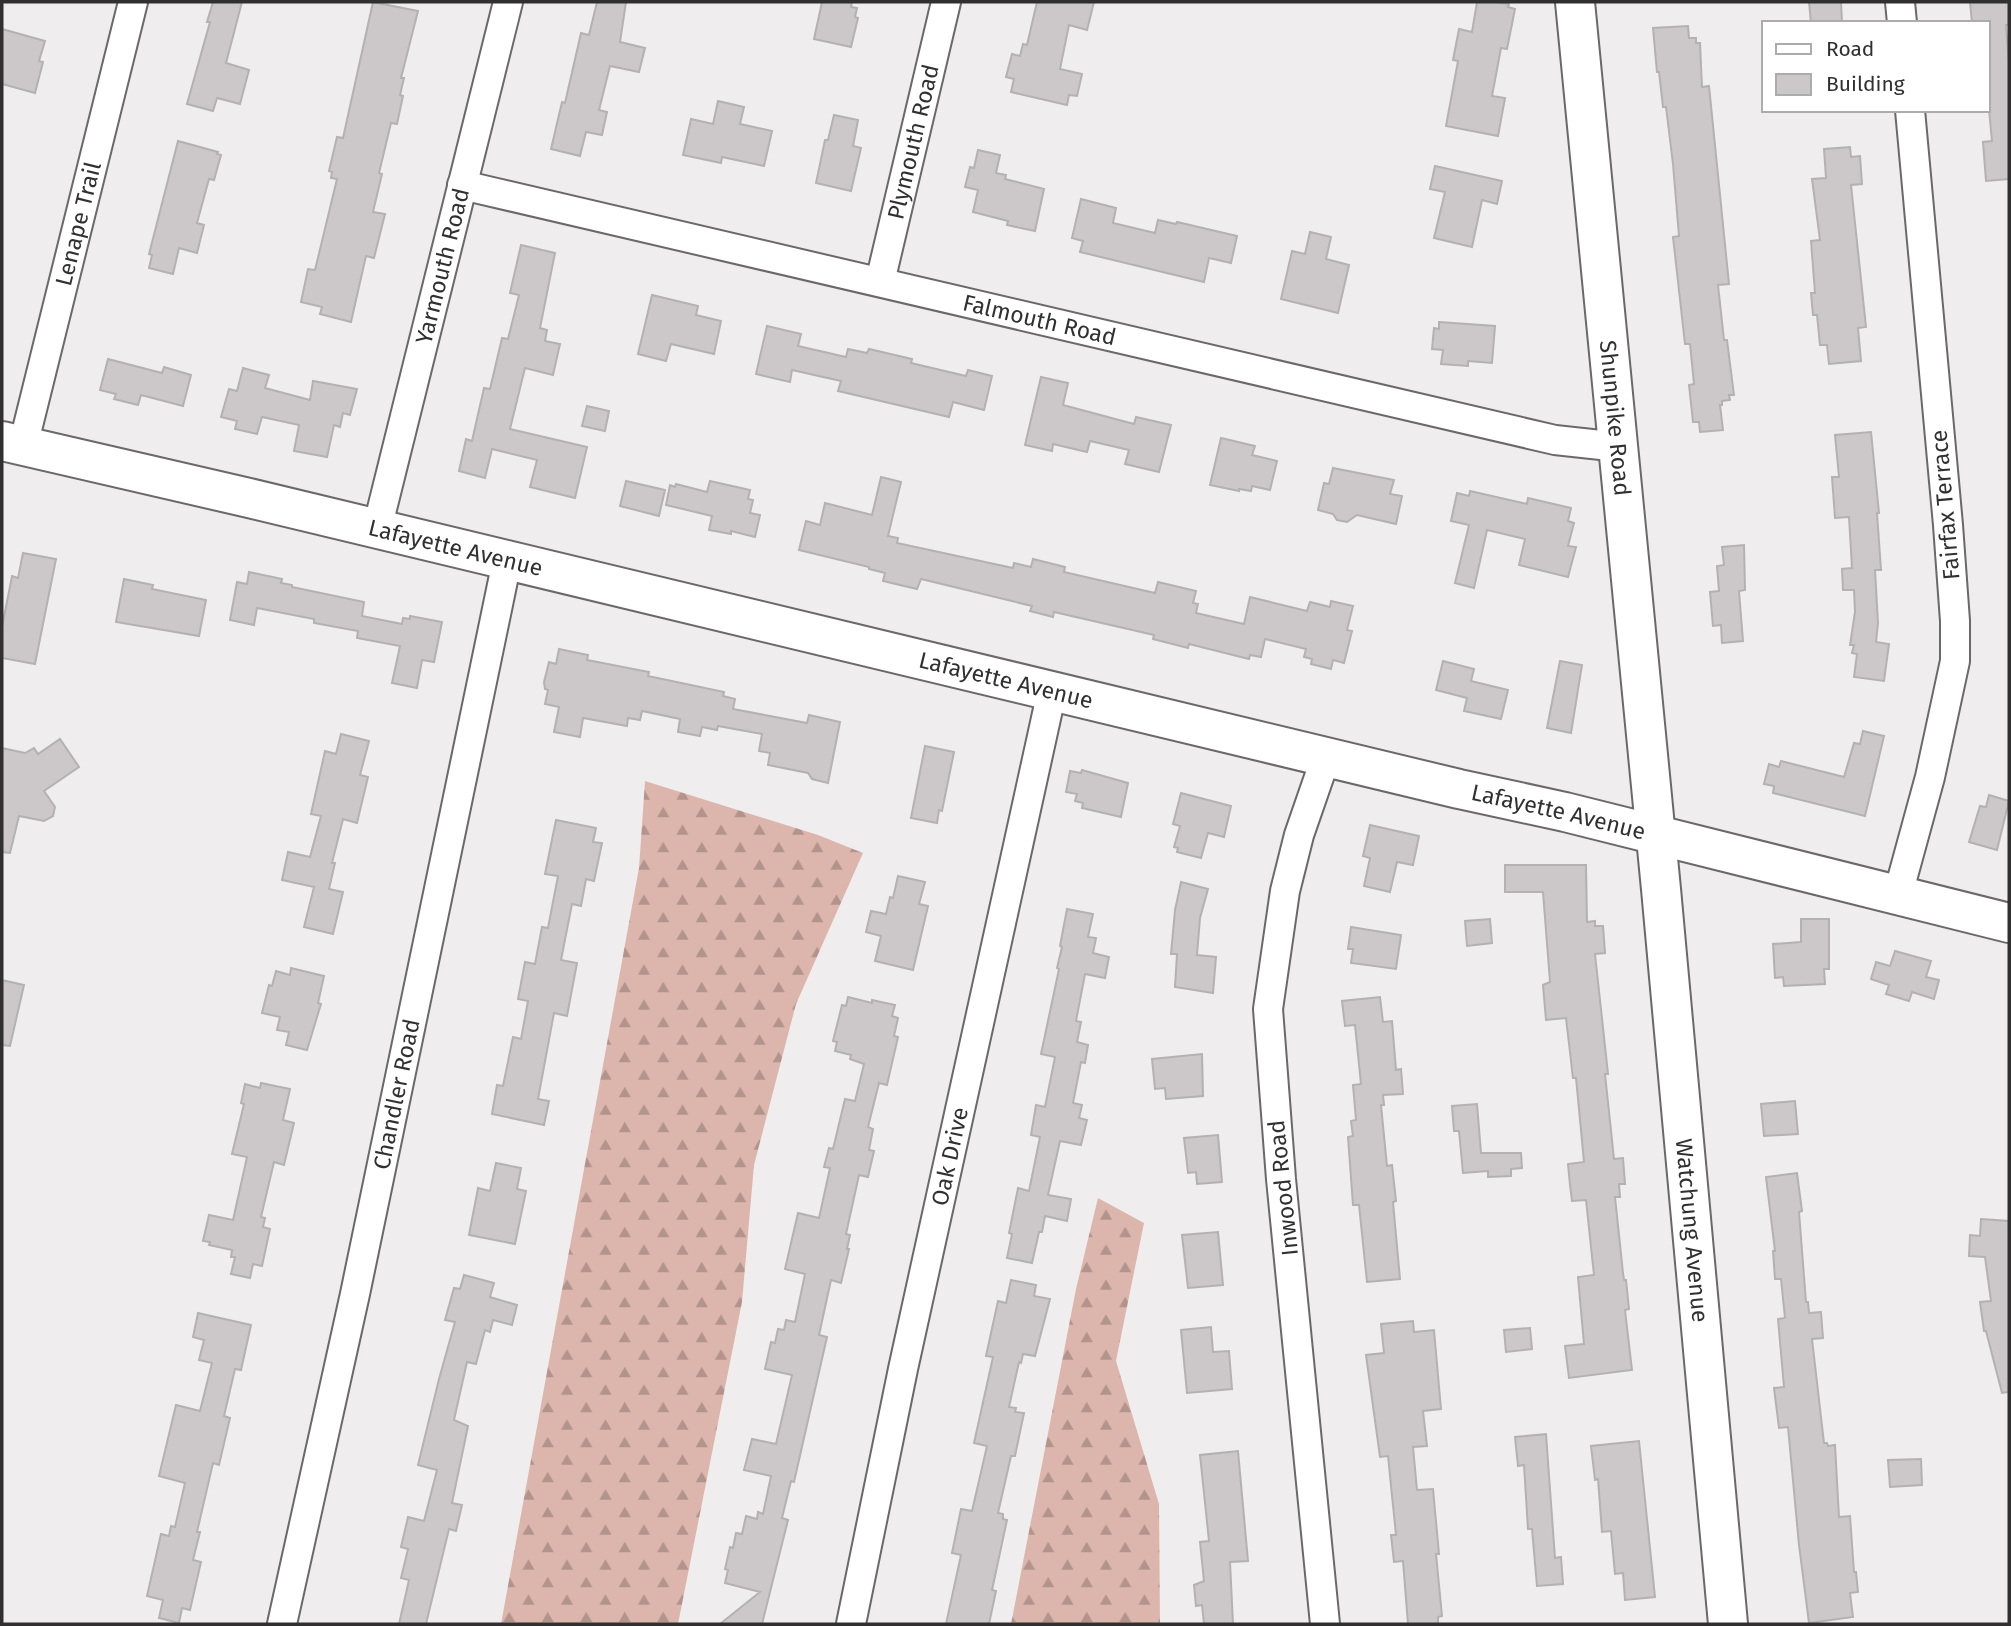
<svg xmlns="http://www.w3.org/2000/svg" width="2011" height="1626" viewBox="0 0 2011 1626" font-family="'Fira Sans',sans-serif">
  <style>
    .forest { fill: url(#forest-firs) }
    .building { fill: #ccc7c8; stroke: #b5b1b2; stroke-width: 2 }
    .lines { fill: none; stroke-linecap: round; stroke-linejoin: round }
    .street-casing { stroke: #6b686a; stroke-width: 32 }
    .secondary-casing { stroke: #6b686a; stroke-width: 42 }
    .street { stroke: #fff; stroke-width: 28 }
    .secondary { stroke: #fff; stroke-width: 38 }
    .labels { text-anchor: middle; stroke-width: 6; stroke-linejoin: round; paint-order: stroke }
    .street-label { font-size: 23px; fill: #313031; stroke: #fff }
  </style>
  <defs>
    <pattern id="forest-firs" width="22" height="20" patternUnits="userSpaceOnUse" patternTransform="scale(1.75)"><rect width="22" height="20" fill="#dcb6ac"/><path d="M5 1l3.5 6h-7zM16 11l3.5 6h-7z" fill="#b3948d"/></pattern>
  </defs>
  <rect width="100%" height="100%" fill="#f0edef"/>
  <g class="forest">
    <polygon points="645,781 818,835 863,853 796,1004 754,1165 742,1302 678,1624 501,1624 639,868"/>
    <polygon points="1098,1198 1144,1223 1116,1361 1159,1504 1160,1624 1011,1624 1076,1289"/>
  </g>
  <g class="building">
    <polygon points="213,2 242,2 226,63 249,70 240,104 217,98 213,111 187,104 210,22 207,22"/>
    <polygon points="373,2 418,11 401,78 404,78 400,95 403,96 397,124 391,123 379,173 382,174 373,212 385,214 374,258 366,256 351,322 320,314 322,307 301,302 308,269 315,270 337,179 331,178 332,172 329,171 337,137 343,138"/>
    <polygon points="597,2 626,2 620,42 645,48 639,72 610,66 599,110 607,112 602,135 586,132 580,156 551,149 562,102 565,103 581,33 589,35"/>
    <polygon points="822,2 852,2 851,7 857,8 855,17 858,18 851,47 814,39"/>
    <polygon points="1037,2 1094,2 1087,30 1069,25 1060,69 1082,74 1077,96 1069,95 1067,105 1011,92 1014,79 1006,77 1012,54 1020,56 1023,44 1027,45"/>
    <polygon points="1477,2 1496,2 1509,4 1508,7 1515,9 1507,49 1501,48 1492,96 1505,98 1498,136 1446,126 1458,61 1453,60 1459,29 1472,32"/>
    <polygon points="1809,2 1841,2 1842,23 1811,23"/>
    <polygon points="1970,2 2009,2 2009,25 2006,25 2009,62 2009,179 1986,181 1983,142 1992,141 1988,99 1988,23 1972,23"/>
    <polygon points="1688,26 1689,38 1696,38 1696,43 1700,43 1702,87 1709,86 1729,284 1718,285 1724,340 1727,340 1734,395 1729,395 1730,400 1722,401 1722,405 1720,405 1723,430 1700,432 1699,422 1693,422 1689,385 1694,384 1690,344 1685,344 1673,237 1679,236 1673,164 1666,107 1663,107 1659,72 1657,72 1653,28"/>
    <polygon points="2,29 45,41 39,61 43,62 35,93 2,84"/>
    <polygon points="718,101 744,107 740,124 772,131 764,166 722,157 721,163 683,155 691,119 713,124"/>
    <polygon points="834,115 858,120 853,146 861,148 851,191 816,183 825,140 828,140"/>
    <polygon points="178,141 218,152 217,154 221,155 214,180 209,179 197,223 204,225 197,253 179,248 173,274 149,268 152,255 149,254"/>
    <polygon points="1850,147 1851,157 1860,156 1862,184 1851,185 1866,327 1858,328 1861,361 1829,364 1827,345 1820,345 1817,315 1813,315 1811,293 1815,293 1811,241 1820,240 1812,179 1826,178 1824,149"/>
    <polygon points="978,150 1000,155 996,173 1006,175 1005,179 1044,189 1035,231 1007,225 1008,221 973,212 978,190 965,187 970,167 974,168"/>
    <polygon points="1435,166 1502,181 1497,204 1482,200 1472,247 1434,238 1445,192 1430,189"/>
    <polygon points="1081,199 1116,208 1113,223 1155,233 1158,220 1176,224 1177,222 1237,236 1231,263 1209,258 1204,282 1080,252 1083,241 1072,238"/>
    <polygon points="1310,232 1331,237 1326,259 1349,265 1338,313 1281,299 1292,251 1305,254"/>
    <polygon points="521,245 555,253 540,328 547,330 545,341 560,344 553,375 525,368 510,429 587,447 575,498 530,487 537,460 492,449 485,478 459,471 466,439 472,441 484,388 490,389 502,338 508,339 519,295 510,293"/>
    <polygon points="652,295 698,306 696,315 721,321 714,354 671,344 666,361 638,354"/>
    <polygon points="1439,322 1495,326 1492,363 1468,361 1468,366 1441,364 1443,350 1432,349 1434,328 1439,329"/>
    <polygon points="767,326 801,334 798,346 846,357 848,349 867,353 869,349 912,359 911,363 966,376 968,370 992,376 984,410 953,402 949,417 838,391 841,381 792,370 790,382 756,374"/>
    <polygon points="108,359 162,373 164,367 191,375 183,406 141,395 138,405 114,399 116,394 100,390"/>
    <polygon points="243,368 269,375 265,388 310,400 313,381 357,389 350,415 343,413 340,427 334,425 327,457 294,451 299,425 262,417 257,434 235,429 237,421 221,417 229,389 237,391"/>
    <polygon points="1041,377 1068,383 1063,405 1134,424 1136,417 1171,425 1159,472 1125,464 1129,450 1090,441 1087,452 1053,444 1052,451 1025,445"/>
    <polygon points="587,406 609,411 605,431 582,426"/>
    <polygon points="1871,432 1879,513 1877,513 1881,570 1875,570 1878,623 1876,642 1889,644 1884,681 1854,677 1857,654 1852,653 1854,645 1850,645 1855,612 1854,590 1843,590 1842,569 1852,568 1849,517 1835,518 1832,477 1839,477 1835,435"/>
    <polygon points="1221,438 1255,446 1252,455 1277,461 1270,490 1252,486 1251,491 1239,489 1239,491 1210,485"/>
    <polygon points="1333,468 1394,480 1390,494 1402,496 1396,524 1357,515 1347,522 1337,520 1333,514 1318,510 1324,483 1329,484"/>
    <polygon points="881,477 901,482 888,536 898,538 897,543 1013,568 1014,563 1031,567 1033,559 1065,567 1064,572 1155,593 1158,582 1196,591 1193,603 1198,604 1196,613 1244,624 1250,597 1307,611 1310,602 1330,607 1331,601 1353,606 1347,630 1352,631 1344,663 1333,660 1331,669 1311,664 1312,659 1304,657 1306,649 1265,639 1261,657 1250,655 1249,659 1189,644 1188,648 1153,639 1154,635 1054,612 1053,617 1030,611 1032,606 921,579 917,589 883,581 885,573 869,569 869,567 799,550 806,521 820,525 825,503 872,515"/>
    <polygon points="626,481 665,490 659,516 620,506"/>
    <polygon points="710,481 750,490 748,499 753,500 750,513 760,515 755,537 731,531 731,534 709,530 712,516 666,505 670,485 675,487 676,484 707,492"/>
    <polygon points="1470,491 1527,504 1528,498 1571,508 1568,521 1574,523 1568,546 1576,547 1568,577 1519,565 1525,539 1487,530 1474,588 1455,583 1469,525 1451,521 1457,493 1469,496"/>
    <polygon points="1744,545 1745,590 1739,591 1743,641 1722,643 1721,625 1713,626 1710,592 1719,591 1717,566 1724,565 1722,547"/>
    <polygon points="23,553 56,559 35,664 2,658 2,627 12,576 18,578"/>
    <polygon points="249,572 282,579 281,583 292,585 292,587 364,602 362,616 402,624 403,618 410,619 410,616 442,622 434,662 422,660 417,688 392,683 400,646 357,638 358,631 314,623 314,619 257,608 254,625 230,620 237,582 247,584"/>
    <polygon points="124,579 153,585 152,589 206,600 199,636 116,622"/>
    <polygon points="559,649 588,655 587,660 649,672 648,676 724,692 723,696 735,699 733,709 807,723 809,715 840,722 828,783 812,779 808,773 768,765 770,753 759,751 762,734 718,726 717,730 702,727 700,736 678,732 680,719 642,711 640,720 628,718 627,726 583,718 580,737 554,732 559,707 545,704 548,690 545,689 544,682 549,662 556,664"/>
    <polygon points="1443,661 1474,669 1471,681 1508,690 1501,719 1464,711 1467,698 1436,690"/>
    <polygon points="1560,661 1582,665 1571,733 1547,728"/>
    <polygon points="1863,731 1884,736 1865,816 1773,793 1774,786 1764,784 1769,764 1779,767 1781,761 1844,777 1854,743 1860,744"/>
    <polygon points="341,734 369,741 360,775 368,777 357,823 343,819 332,863 335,863 329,889 343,892 333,934 304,927 314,887 282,880 288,852 310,857 321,816 311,814 325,751 336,754"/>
    <polygon points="60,739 79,767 44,791 55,807 53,816 44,821 19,816 10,853 2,852 2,748 25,753 34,748 38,754"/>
    <polygon points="925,746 954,752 942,811 939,810 937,823 911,818"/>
    <polygon points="1082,770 1128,783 1121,817 1082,808 1083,803 1075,801 1077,794 1066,792 1070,771 1081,773"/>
    <polygon points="1181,793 1231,806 1224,837 1208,833 1201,858 1177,852 1178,848 1174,847 1180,826 1173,824"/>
    <polygon points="1989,795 2009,801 1997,850 1969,842 1980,806 1986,807"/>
    <polygon points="556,820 596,828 593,842 602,843 594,881 586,879 581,906 572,904 561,960 577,963 567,1016 554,1013 538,1099 549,1101 544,1125 492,1114 497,1085 503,1086 513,1037 521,1039 528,1001 518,999 525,962 535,964 542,927 548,928 558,876 545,874"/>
    <polygon points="1370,825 1419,836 1413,865 1397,862 1390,892 1364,886 1370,858 1363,856"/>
    <polygon points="1505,865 1586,865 1587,922 1595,921 1595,926 1603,926 1605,953 1595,954 1608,1074 1605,1074 1614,1159 1623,1158 1625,1184 1619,1184 1620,1197 1615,1197 1623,1273 1624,1280 1626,1280 1629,1309 1625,1310 1632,1370 1569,1378 1565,1346 1584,1344 1578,1277 1594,1275 1586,1200 1572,1201 1570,1185 1568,1164 1584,1162 1576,1078 1573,1078 1566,1018 1546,1020 1543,985 1550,982 1543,892 1505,892"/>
    <polygon points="898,876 925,882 919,904 928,906 913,970 875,961 881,936 866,932 871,911 886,914 890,897 893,898"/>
    <polygon points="1181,882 1208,889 1200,918 1197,955 1216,957 1213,993 1175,987 1177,954 1171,954 1175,910"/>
    <polygon points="1067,909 1093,914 1088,937 1096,938 1093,953 1109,957 1105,978 1085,974 1076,1021 1081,1022 1077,1042 1088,1045 1085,1063 1081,1062 1073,1103 1082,1105 1079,1118 1087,1120 1081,1145 1060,1141 1048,1195 1071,1199 1067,1221 1045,1216 1042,1232 1039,1232 1032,1263 1007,1258 1012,1234 1009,1233 1018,1188 1029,1191 1040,1137 1031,1135 1036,1105 1045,1107 1055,1057 1041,1054 1059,969 1057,968 1062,947 1060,946"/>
    <polygon points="1490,919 1492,943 1467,946 1465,921"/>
    <polygon points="1801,919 1829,919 1829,969 1824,969 1825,984 1784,986 1783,977 1775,978 1773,944 1801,942"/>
    <polygon points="1351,927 1401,935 1396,969 1351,963 1353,949 1348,949"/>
    <polygon points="1895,951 1931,961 1926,977 1939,980 1934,999 1912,992 1909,1001 1886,994 1889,985 1871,979 1876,962 1890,966"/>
    <polygon points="291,968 324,976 318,1003 321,1004 307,1050 286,1045 289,1032 277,1030 280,1017 262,1013 269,985 272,986 276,971 290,975"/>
    <polygon points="2,980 24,985 10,1046 2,1045"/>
    <polygon points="848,997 872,1003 872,1000 895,1005 892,1016 898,1018 894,1036 898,1037 887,1085 879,1083 868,1127 873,1129 869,1150 874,1151 868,1177 859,1175 846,1234 850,1235 847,1249 849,1249 841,1283 831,1280 819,1335 827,1337 794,1482 791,1481 782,1518 788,1520 762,1624 720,1624 760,1592 725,1583 728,1570 725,1569 730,1547 733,1548 736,1533 742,1534 746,1516 757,1519 758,1512 763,1514 771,1476 744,1470 752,1439 776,1444 792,1375 765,1369 771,1342 775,1343 778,1329 784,1330 786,1320 795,1322 805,1274 785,1269 798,1213 819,1218 830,1168 824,1167 829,1148 833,1149 845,1099 855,1101 864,1064 850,1059 851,1055 835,1051 837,1042 833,1041 842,1005 846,1006"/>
    <polygon points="1380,997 1383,1022 1392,1021 1396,1070 1401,1069 1403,1094 1383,1095 1384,1105 1381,1105 1387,1166 1392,1165 1396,1201 1393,1202 1400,1279 1367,1282 1359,1205 1353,1205 1348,1137 1353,1136 1351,1121 1356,1120 1353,1085 1361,1084 1355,1025 1345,1026 1342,1001"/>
    <polygon points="1202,1054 1203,1096 1166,1099 1165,1088 1155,1089 1152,1059"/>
    <polygon points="261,1083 290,1089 283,1120 294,1123 284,1165 274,1162 261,1217 265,1218 263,1227 270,1229 262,1266 253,1264 250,1278 231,1274 235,1257 231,1257 232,1250 209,1245 210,1242 203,1241 209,1215 233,1220 247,1157 232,1154 244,1104 241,1103 245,1084 260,1088"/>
    <polygon points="1795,1101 1798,1134 1764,1136 1761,1104"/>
    <polygon points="1477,1104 1481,1153 1521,1153 1522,1168 1511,1169 1511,1176 1488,1177 1488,1171 1463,1173 1459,1131 1454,1131 1452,1106"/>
    <polygon points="1218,1135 1222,1182 1197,1184 1196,1172 1188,1173 1184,1138"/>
    <polygon points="496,1163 521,1168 517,1189 526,1191 515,1244 469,1235 478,1188 490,1191"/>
    <polygon points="1797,1173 1802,1211 1799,1212 1806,1302 1808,1302 1809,1313 1821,1312 1823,1338 1812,1339 1824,1443 1827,1443 1828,1446 1835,1445 1839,1517 1850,1516 1854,1572 1856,1572 1858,1592 1850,1593 1853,1617 1809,1623 1799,1545 1788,1427 1779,1428 1774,1388 1784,1387 1778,1319 1785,1318 1781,1279 1775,1279 1773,1251 1775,1251 1766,1177"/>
    <polygon points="1981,1219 2009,1221 2009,1392 2002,1393 1986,1331 1984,1331 1980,1302 1991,1301 1985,1257 1969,1256 1970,1235 1980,1236"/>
    <polygon points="1218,1232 1223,1285 1188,1288 1182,1235"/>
    <polygon points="464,1275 494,1283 490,1297 517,1305 512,1325 493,1320 490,1332 485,1330 476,1364 467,1362 454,1420 468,1426 452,1503 462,1505 456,1531 449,1529 426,1624 399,1624 409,1580 401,1578 408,1549 401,1547 408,1517 424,1521 437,1470 418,1465 439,1379 455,1322 445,1320 454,1288 460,1289"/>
    <polygon points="1011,1280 1036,1285 1034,1296 1050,1299 1035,1356 1023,1354 1021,1363 1019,1362 1009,1407 1016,1408 1015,1412 1024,1413 1015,1456 1011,1456 998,1513 1003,1514 1003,1519 1007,1520 992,1590 996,1591 989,1624 946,1624 961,1555 952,1553 961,1509 972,1511 987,1446 974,1443 993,1357 986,1356 998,1301 1006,1303"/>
    <polygon points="198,1313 251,1325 241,1370 235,1369 224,1416 230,1418 219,1465 213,1463 197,1532 200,1532 193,1560 201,1562 190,1610 182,1608 179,1623 159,1618 163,1600 147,1596 161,1534 169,1536 171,1526 175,1527 185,1483 159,1476 176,1405 200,1411 212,1363 199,1360 204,1340 193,1337"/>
    <polygon points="1413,1321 1414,1332 1434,1330 1441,1409 1423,1411 1427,1446 1413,1447 1417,1490 1433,1489 1439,1554 1436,1554 1442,1616 1438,1617 1438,1624 1408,1624 1403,1561 1394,1562 1391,1535 1396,1535 1388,1456 1380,1457 1366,1355 1384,1353 1381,1324"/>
    <polygon points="1211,1327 1213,1352 1229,1351 1232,1389 1187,1393 1181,1330"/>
    <polygon points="1530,1328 1532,1349 1506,1352 1504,1330"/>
    <polygon points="1546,1434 1555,1558 1561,1557 1563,1584 1537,1586 1532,1529 1528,1529 1524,1465 1518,1466 1515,1437"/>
    <polygon points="1639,1441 1655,1597 1625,1600 1623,1573 1615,1574 1611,1531 1602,1532 1598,1479 1595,1480 1591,1446"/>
    <polygon points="1238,1451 1248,1561 1230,1562 1233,1624 1204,1624 1202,1605 1196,1606 1194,1585 1204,1581 1200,1542 1209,1541 1200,1455"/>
    <polygon points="1921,1459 1922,1485 1890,1487 1888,1460"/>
  </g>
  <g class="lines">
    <defs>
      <g id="street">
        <polyline points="1900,2 1902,23"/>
        <path id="s1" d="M462 185 1555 440 1601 445 1618 444"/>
        <path id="s2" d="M880 282 946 2"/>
        <path id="s3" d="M23 446 133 2"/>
        <path id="s4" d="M377 529 508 2"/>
        <polyline points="1898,894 1930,777 1955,661 1955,621 1948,525 1910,110"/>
        <path id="s5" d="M282 1624 355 1294 507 561"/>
        <path id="s6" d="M851 1624 903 1369 1052 691"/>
        <polyline points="1325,1624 1281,1179 1268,1009 1285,891 1299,835 1326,757"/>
      </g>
      <g id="secondary">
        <path id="s7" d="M1575 2 1661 889 1728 1624"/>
        <path id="s8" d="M2 441 249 498 1459 789 1565 812 2009 923"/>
      </g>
    </defs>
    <use href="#street" class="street-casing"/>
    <use href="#secondary" class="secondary-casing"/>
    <use href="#street" class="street"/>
    <use href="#secondary" class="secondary"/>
  </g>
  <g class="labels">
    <g class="street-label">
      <text dy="8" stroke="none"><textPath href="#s2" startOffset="144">Plymouth Road</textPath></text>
      <text dy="8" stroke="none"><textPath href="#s3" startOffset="229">Lenape Trail</textPath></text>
      <text dy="8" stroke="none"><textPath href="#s4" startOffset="271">Yarmouth Road</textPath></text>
      <text dy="8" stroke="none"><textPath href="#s1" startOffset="593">Falmouth Road</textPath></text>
      <text dy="8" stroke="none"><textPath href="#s7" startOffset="418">Shunpike Road</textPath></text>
      <text transform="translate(1945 505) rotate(-95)" y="8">Fairfax Terrace</text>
      <text dy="8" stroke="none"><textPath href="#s8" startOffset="466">Lafayette Avenue</textPath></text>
      <text dy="8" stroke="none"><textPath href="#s8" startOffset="1032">Lafayette Avenue</textPath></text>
      <text dy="8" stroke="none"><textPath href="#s8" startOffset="1600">Lafayette Avenue</textPath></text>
      <text dy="8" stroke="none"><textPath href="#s5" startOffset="542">Chandler Road</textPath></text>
      <text dy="8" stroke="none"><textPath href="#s6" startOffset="478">Oak Drive</textPath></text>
      <text transform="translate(1283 1188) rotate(-96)" y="8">Inwood Road</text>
      <text dy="8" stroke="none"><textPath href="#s7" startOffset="1234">Watchung Avenue</textPath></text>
    </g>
  </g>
  <rect width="2011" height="1626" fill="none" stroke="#313031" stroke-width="7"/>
  <rect x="1762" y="21" width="228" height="91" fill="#ffffff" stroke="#adacad" stroke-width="2"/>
  <rect x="1776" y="44" width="35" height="10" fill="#ffffff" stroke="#adacad" stroke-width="2"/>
  <text x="1826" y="56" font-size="21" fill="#313031">Road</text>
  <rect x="1776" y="74" width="35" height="21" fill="#ccc7c8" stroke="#adacad" stroke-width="2"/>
  <text x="1826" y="91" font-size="21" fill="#313031">Building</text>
</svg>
